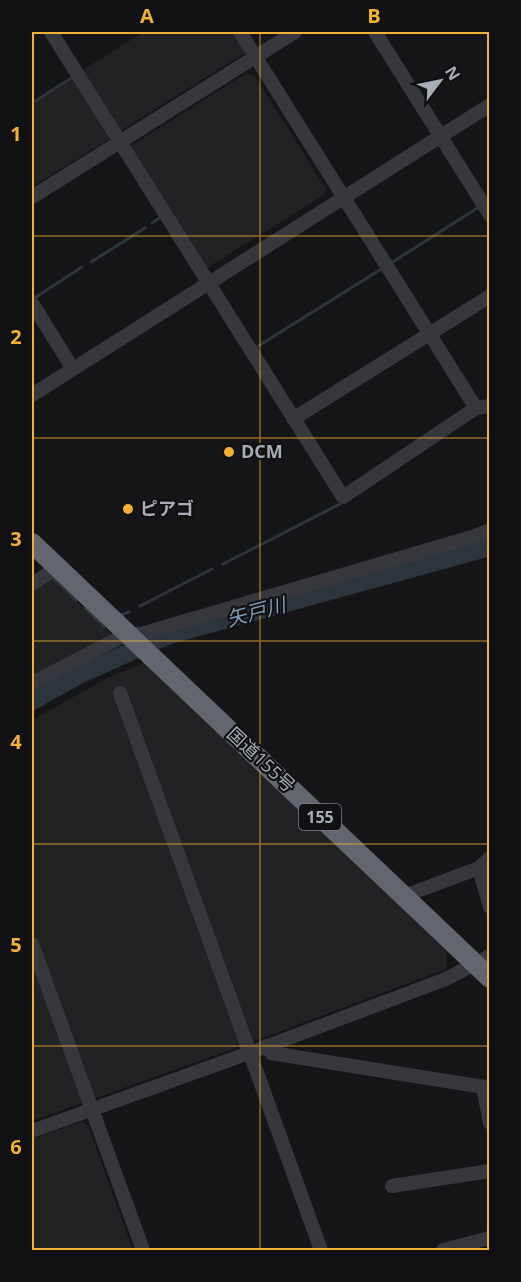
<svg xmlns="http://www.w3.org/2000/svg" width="521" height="1282" viewBox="0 0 521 1282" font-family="'Open Sans','Noto Sans JP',sans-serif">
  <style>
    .built { fill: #222225 }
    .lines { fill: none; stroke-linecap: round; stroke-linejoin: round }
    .stream { stroke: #2c353c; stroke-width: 3 }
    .river { stroke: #2c353c; stroke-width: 18 }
    .minor { stroke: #37383d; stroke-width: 14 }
    .highway { stroke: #63666e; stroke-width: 20 }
    .grid { fill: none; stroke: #f2b134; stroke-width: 1.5; stroke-opacity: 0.55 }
    .poi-dot { fill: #f2b134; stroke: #111113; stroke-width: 2 }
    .labels { text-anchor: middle; stroke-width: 4.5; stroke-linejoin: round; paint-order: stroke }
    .shield { fill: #111113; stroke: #7b7e86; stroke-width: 1.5 }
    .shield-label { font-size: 16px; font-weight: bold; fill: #a8adb8 }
    .poi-label { font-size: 18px; font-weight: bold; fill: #a8adb8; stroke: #111113; text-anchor: start }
    .street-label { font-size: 18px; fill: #a8adb8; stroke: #111113 }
    .water-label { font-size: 20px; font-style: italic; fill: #7f9bb3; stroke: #111113 }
    .neatline { fill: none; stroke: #f2b134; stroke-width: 2 }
    .grid-label { font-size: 20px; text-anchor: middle; font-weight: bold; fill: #f2b134 }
  </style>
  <rect width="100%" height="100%" fill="#161618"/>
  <g class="built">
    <polygon points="144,32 233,32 245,51 245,53 122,130 117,130 81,71"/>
    <polygon points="245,74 254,75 326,189 324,195 205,269 129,147"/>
    <polygon points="74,78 109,135 109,139 32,187 32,105"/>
    <polygon points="52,578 114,637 32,680 32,591"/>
    <polygon points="147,662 447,952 446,969 255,1041 32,1121 32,720 111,676"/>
    <polygon points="81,1122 88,1125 133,1250 32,1250 32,1139"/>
  </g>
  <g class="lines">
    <g class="stream">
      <polyline points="32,103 73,77"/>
      <polyline points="152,223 161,217"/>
      <polyline points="91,262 145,228"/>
      <polyline points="391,263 479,207"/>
      <polyline points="36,297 82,267"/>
      <polyline points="255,348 383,268"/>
      <polyline points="223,564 340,504"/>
      <polyline points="51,578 52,577 76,600"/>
      <polyline points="140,606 212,569"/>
      <polyline points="85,608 104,627"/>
      <polyline points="123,617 121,615 129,612"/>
    </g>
    <polyline class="river" points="32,701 79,675 166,636 490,547"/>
    <g class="minor">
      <polyline points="51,32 343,497 476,408 490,406"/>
      <polyline points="240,32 476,408"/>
      <polyline points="375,32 490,215"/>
      <polyline points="32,197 295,32"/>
      <polyline points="32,303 73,369"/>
      <polyline points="32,395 490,105"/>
      <polyline points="293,419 490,296"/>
      <polyline points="32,584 56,568"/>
      <polyline points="32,683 127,634 141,634 472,537 490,530"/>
      <polyline points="120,693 321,1250"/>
      <polyline points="479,868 490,907"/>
      <polyline points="404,896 479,868 490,858"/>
      <polyline points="32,944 143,1250"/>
      <polyline points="266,1046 271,1053 490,1088"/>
      <polyline points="483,1087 490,1123"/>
      <polyline points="32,1131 249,1053 446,979 490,956"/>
      <polyline points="392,1186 490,1171"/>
      <polyline points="443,1250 490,1238"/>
    </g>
    <polyline class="highway" points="32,543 490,978"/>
  </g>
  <path class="grid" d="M260 32V1250M32 236H490M32 438H490M32 641H490M32 844H490M32 1046H490"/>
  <g class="poi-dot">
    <circle cx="229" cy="452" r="6"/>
    <circle cx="128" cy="509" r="6"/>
  </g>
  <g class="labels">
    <rect class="shield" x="299" y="804" width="42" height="26" rx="4.5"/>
    <g class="shield-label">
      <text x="320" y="823">155</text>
    </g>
    <g class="poi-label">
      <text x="241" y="458">DCM</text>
      <text x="140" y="515">ピアゴ</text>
    </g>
    <g class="street-label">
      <text transform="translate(261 760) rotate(43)" y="6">国道155号</text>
    </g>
    <g class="water-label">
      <text transform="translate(256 612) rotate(-15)" y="7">矢戸川</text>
    </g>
  </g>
  <rect width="521" height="1282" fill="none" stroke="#111113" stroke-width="66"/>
  <g transform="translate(440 81) rotate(58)" stroke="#111113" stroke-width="4.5" paint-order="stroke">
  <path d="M0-4.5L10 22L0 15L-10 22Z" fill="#a8adb8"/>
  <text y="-9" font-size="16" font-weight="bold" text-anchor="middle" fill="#a8adb8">N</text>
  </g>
  <rect x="33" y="33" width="455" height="1216" class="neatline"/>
  <g class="grid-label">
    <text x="147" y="23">A</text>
    <text x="374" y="23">B</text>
    <text x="16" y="141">1</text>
    <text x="16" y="344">2</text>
    <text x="16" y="546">3</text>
    <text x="16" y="749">4</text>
    <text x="16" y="952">5</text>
    <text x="16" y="1154">6</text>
  </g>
</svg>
